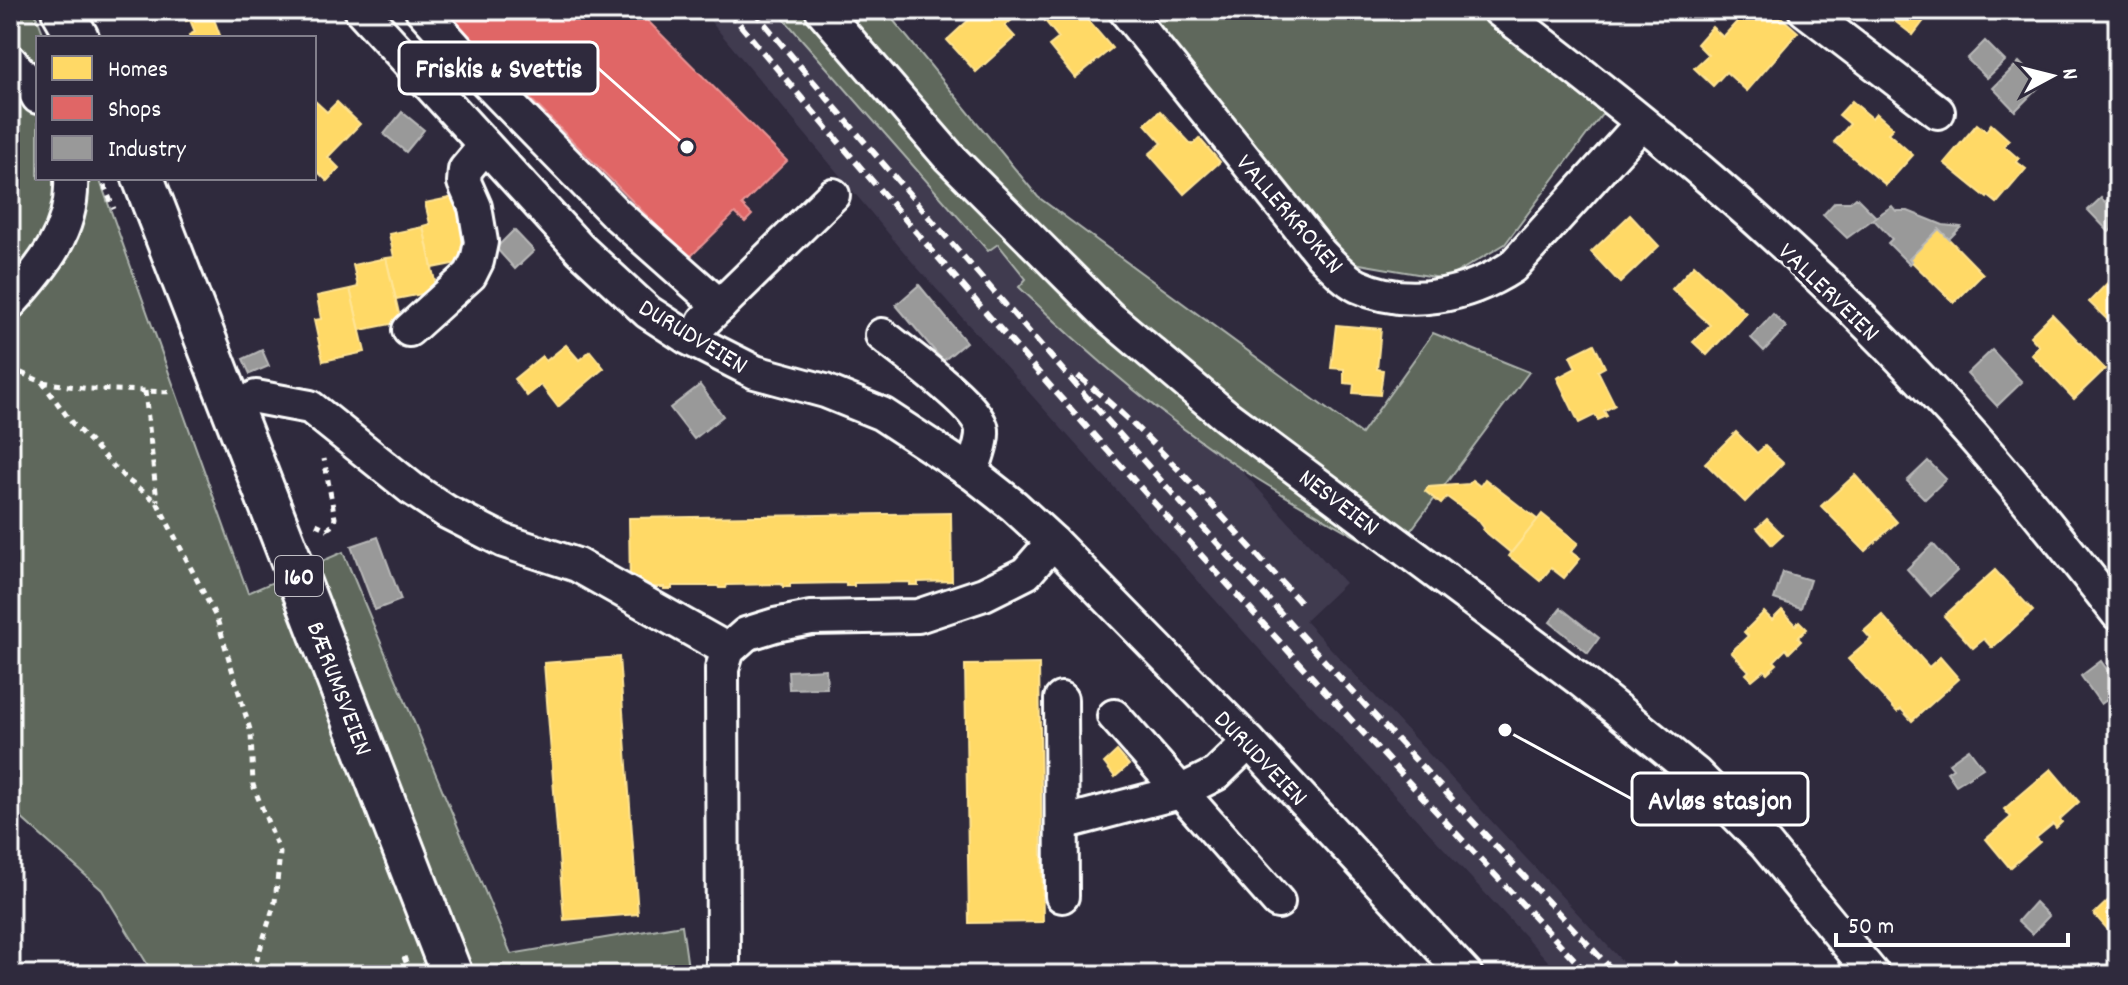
<svg xmlns="http://www.w3.org/2000/svg" width="2128" height="985" viewBox="0 0 2128 985" font-family="Dekko,sans-serif">
  <style>
    .built { fill: #403a50 }
    .green { fill: #5e685c; stroke: #aeb4ae; stroke-width: 2 }
    .homes { fill: #ffd966; stroke: #ffe494; stroke-width: 2 }
    .shops { fill: #e06666; stroke: #e99494; stroke-width: 2 }
    .industry { fill: #999; stroke: #b8b8b8; stroke-width: 2 }
    .lines { fill: none; stroke-linecap: round; stroke-linejoin: round }
    .minor-casing { stroke: #fff; stroke-width: 38 }
    .major-casing { stroke: #fff; stroke-width: 46 }
    .path { stroke: #fff; stroke-width: 5; stroke-dasharray: 6 6; stroke-linecap: butt }
    .minor { stroke: #2f2a3d; stroke-width: 32 }
    .major { stroke: #2f2a3d; stroke-width: 40 }
    .rail { stroke: #fff; stroke-width: 6; stroke-dasharray: 12 6; stroke-linecap: butt }
    .labels { text-anchor: middle; stroke-width: 8; stroke-linejoin: round; paint-order: stroke }
    .shield { fill: #2f2a3d; stroke: #c1bfc5; stroke-width: 2 }
    .shield-label { font-size: 24px; font-weight: bold; fill: #fff }
    .street-label { font-size: 26px; fill: #fff; stroke: #2f2a3d }
    .leader { fill: none; stroke: #fff; stroke-width: 3 }
    .callout-dot { fill: #fff; stroke: #2f2a3d; stroke-width: 3 }
    .callout { fill: #2f2a3d; stroke: #fff; stroke-width: 3 }
    .callout-label { font-size: 28px; text-anchor: middle; font-weight: bold; fill: #fff }
  </style>
  <rect width="100%" height="100%" fill="#2f2a3d"/>
  <filter id="ink" filterUnits="userSpaceOnUse"><feTurbulence type="fractalNoise" baseFrequency=".0125" numOctaves="2"/><feDisplacementMap in="SourceGraphic" scale="16" xChannelSelector="R" yChannelSelector="G"/><feConvolveMatrix kernelMatrix="1 2 1 2 8 2 1 2 1" color-interpolation-filters="sRGB"/></filter>
  <g filter="url(#ink)">
    <polygon class="built" points="701,10 776,10 988,250 998,244 1026,280 1020,287 1071,337 1162,411 1237,466 1345,583 1305,621 1635,975 1561,975 1269,660 914,264"/>
    <g class="green">
      <polygon points="10,10 34,10 45,38 38,38 38,178 99,178 248,593 343,552 511,954 682,925 689,975 154,975 102,890 10,808"/>
      <path d="M776 10H885L1038 197 1361 434 1433 333 1529 372 1391 557C1340 527 1287 499 1237 466 1159 415 1086 352 1019 287L1026 279 998 244 988 251Z"/>
      <polygon points="1148,10 1470,10 1528,45 1606,109 1505,244 1446,279 1354,263 1287,191"/>
    </g>
    <g class="homes">
      <polygon points="181,10 214,10 211,11 221,38 190,38 189,35 195,32 190,20 186,21"/>
      <polygon points="968,10 1008,10 1015,17 1005,26 1015,37 976,72 947,40 973,16"/>
      <polygon points="1059,10 1079,10 1112,48 1075,78 1049,46 1059,38 1045,21"/>
      <polygon points="1752,10 1773,10 1798,32 1747,91 1726,72 1713,86 1694,68 1708,55 1697,44 1712,27 1723,37 1743,15 1745,18"/>
      <polygon points="1892,10 1932,10 1913,35 1888,16"/>
      <polygon points="314,100 327,112 337,102 360,124 328,157 339,168 327,181 316,170 314,171"/>
      <polygon points="1852,101 1872,118 1876,113 1893,128 1888,133 1913,155 1886,185 1834,142 1850,124 1839,115"/>
      <polygon points="1160,111 1192,145 1199,138 1220,162 1184,194 1149,154 1162,143 1145,124"/>
      <polygon points="1977,124 1986,131 1991,124 2009,140 2004,146 2019,159 2017,162 2026,169 1997,203 1988,196 1987,198 1944,163"/>
      <polygon points="459,196 473,260 432,268 423,226 430,224 425,203"/>
      <polygon points="1630,215 1659,246 1620,283 1591,252"/>
      <polygon points="423,227 437,291 396,299 386,258 394,257 389,234"/>
      <polygon points="1939,229 1983,274 1954,303 1909,259"/>
      <polygon points="386,258 401,322 360,330 350,289 358,287 353,265"/>
      <polygon points="1694,265 1746,313 1707,355 1693,342 1710,325 1672,289"/>
      <polygon points="2118,272 2118,330 2089,302"/>
      <polygon points="350,289 365,352 323,361 314,320 321,319 317,296"/>
      <polygon points="2052,314 2105,369 2074,399 2031,354 2039,346 2030,336"/>
      <polygon points="1336,325 1381,329 1377,369 1383,370 1380,395 1353,393 1354,384 1344,383 1344,369 1331,368"/>
      <polygon points="1594,344 1605,367 1598,371 1615,405 1604,411 1607,416 1598,420 1595,415 1579,423 1557,378 1576,368 1570,356"/>
      <polygon points="566,345 579,360 590,351 604,368 558,407 541,385 527,396 514,379 542,356 546,361"/>
      <polygon points="1736,432 1757,453 1765,446 1783,463 1745,502 1705,463"/>
      <polygon points="1855,475 1897,522 1865,551 1821,506"/>
      <polygon points="1485,479 1538,520 1511,553 1483,530 1484,528 1478,520 1447,497 1441,504 1425,491 1428,487 1469,484 1472,480 1480,486"/>
      <polygon points="951,513 952,581 918,582 918,585 910,585 910,582 854,583 854,586 846,586 846,583 790,584 790,587 783,587 782,584 727,585 726,588 719,588 718,586 672,586 672,589 664,589 664,587 630,587 629,518"/>
      <polygon points="1542,514 1578,543 1571,552 1580,559 1564,578 1551,568 1540,581 1509,556"/>
      <polygon points="1767,519 1783,535 1772,545 1757,528"/>
      <polygon points="1995,570 2033,611 1992,648 1984,639 1973,648 1944,616"/>
      <polygon points="1782,610 1796,625 1799,621 1807,629 1798,638 1801,641 1789,653 1786,649 1774,661 1777,664 1767,673 1764,670 1752,680 1746,674 1749,671 1731,652 1748,636 1744,632 1764,612 1772,620"/>
      <polygon points="1882,615 1929,667 1940,657 1959,679 1912,721 1901,709 1897,712 1848,659 1871,639 1864,631"/>
      <polygon points="619,657 638,914 564,920 544,663"/>
      <polygon points="1039,664 1043,922 969,923 965,665"/>
      <polygon points="1117,751 1129,765 1115,777 1104,763"/>
      <polygon points="2051,769 2079,802 2060,819 2062,822 2056,828 2053,824 2036,838 2040,842 2010,868 1986,839 2011,817 2004,809"/>
      <polygon points="2118,891 2118,941 2094,914"/>
    </g>
    <polygon class="shops" points="442,10 637,10 787,161 742,205 752,215 745,222 735,213 689,258"/>
    <g class="industry">
      <polygon points="1985,41 2005,61 1987,78 1967,59"/>
      <polygon points="2019,62 2041,85 2015,111 1993,88"/>
      <polygon points="402,112 424,130 406,152 384,134"/>
      <polygon points="1856,197 1876,217 1847,238 1823,215 1835,202 1850,202"/>
      <polygon points="2110,197 2118,205 2118,223 2109,232 2088,210 2101,198 2105,202"/>
      <polygon points="1892,206 1896,211 1908,211 1943,225 1961,227 1949,239 1939,229 1909,259 1912,261 1909,264 1888,243 1892,239 1873,219"/>
      <polygon points="514,230 534,251 515,269 496,248"/>
      <polygon points="919,285 966,342 943,361 896,305"/>
      <polygon points="1773,314 1786,327 1764,351 1751,338"/>
      <polygon points="262,350 269,366 250,374 243,359"/>
      <polygon points="1992,350 2022,382 1997,406 1967,374"/>
      <polygon points="700,385 723,416 694,439 670,408"/>
      <polygon points="1928,461 1946,479 1925,499 1907,481"/>
      <polygon points="378,537 401,600 375,610 351,546"/>
      <polygon points="1933,544 1957,571 1931,596 1907,569"/>
      <polygon points="1783,572 1810,580 1801,608 1774,599"/>
      <polygon points="1561,608 1599,638 1588,653 1550,622"/>
      <polygon points="2101,661 2118,685 2118,692 2101,704 2081,676"/>
      <polygon points="826,669 827,688 789,689 788,671"/>
      <polygon points="1969,749 1983,768 1956,785 1947,772 1953,768 1949,763"/>
      <polygon points="2035,902 2049,916 2032,934 2018,921"/>
    </g>
    <g class="lines">
      <defs>
        <g id="minor">
          <polyline points="361,10 580,249 648,312 688,338 755,372 825,391 882,414 972,473 1014,506 1053,542 1249,742 1466,975"/>
          <polyline points="422,10 485,80 615,213 720,306"/>
          <polyline points="822,10 949,157 1109,317 1226,416 1579,679 1696,774 1766,845 1873,975"/>
          <path d="M1125 10 1320 253C1331 264 1344 279 1358 286 1408 309 1467 296 1512 267L1641 124"/>
          <path d="M1499 10C1648 123 1796 245 1923 382 1993 455 2056 535 2118 614"/>
          <polyline points="1805,10 1938,112"/>
          <polyline points="10,61 32,86 38,97"/>
          <path d="M10 303C43 267 74 230 71 178"/>
          <polyline points="704,321 833,195"/>
          <polyline points="409,330 470,275 477,261 481,242 475,207 464,182 465,170 485,146"/>
          <path d="M882 335C903 352 979 406 982 430 983 443 975 460 972 473"/>
          <polyline points="256,397 310,407 411,488 447,512 504,541 577,565 728,650"/>
          <polyline points="1061,699 1062,896"/>
          <polyline points="1114,716 1278,902"/>
          <polyline points="1062,823 1180,792 1216,774 1249,742"/>
          <polyline points="723,975 722,669 728,650 746,634 775,625 811,618 918,616 984,594 1026,573 1053,542"/>
        </g>
        <g id="major">
          <polyline points="62,10 78,38"/>
          <polyline points="143,178 452,975"/>
        </g>
      </defs>
      <use href="#minor" class="minor-casing"/>
      <use href="#major" class="major-casing"/>
      <g class="path">
        <polyline points="104,185 114,209"/>
        <polyline points="10,368 42,382 89,389 172,392"/>
        <polyline points="42,382 72,423 125,478 157,502 217,619 251,733 253,785 280,853 275,902 252,975"/>
        <polyline points="145,391 157,501"/>
        <polyline points="316,524 327,529 333,525 335,518 324,459"/>
        <polyline points="404,957 411,975"/>
        <polyline points="1665,975 1682,958"/>
      </g>
      <use href="#minor" class="minor"/>
      <use href="#major" class="major"/>
      <g class="rail">
        <path d="M728 10C1004 342 1293 661 1589 975"/>
        <path d="M753 10C1030 341 1320 661 1617 975"/>
        <path d="M1078 376C1161 443 1228 524 1300 602"/>
      </g>
    </g>
  </g>
  <g class="labels">
    <rect class="shield" x="275" y="556" width="48" height="40" rx="6"/>
    <g class="shield-label">
      <text x="299" y="584">160</text>
    </g>
    <g class="street-label">
      <text transform="translate(1291 213) rotate(49)" y="9">VALLERKROKEN</text>
      <text transform="translate(1830 291) rotate(44)" y="9">VALLERVEIEN</text>
      <text transform="translate(694 335) rotate(31)" y="9">DURUDVEIEN</text>
      <text transform="translate(1340 501) rotate(37)" y="9">NESVEIEN</text>
      <text transform="translate(341 688) rotate(69)" y="9">BÆRUMSVEIEN</text>
      <text transform="translate(1262 757) rotate(46)" y="9">DURUDVEIEN</text>
    </g>
  </g>
  <path class="leader" d="M687 147L598 68M1505 730L1632 799"/>
  <g class="callout-dot">
    <circle cx="687" cy="147" r="8"/>
    <circle cx="1505" cy="730" r="8"/>
  </g>
  <g class="callout">
    <rect x="399" y="42" width="199" height="52" rx="8"/>
    <rect x="1632" y="773" width="176" height="52" rx="8"/>
  </g>
  <g class="callout-label">
    <text x="499" y="77">Friskis &amp; Svettis</text>
    <text x="1720" y="809">Avløs stasjon</text>
  </g>
  <rect width="2128" height="985" fill="none" stroke="#2f2a3d" stroke-width="40"/>
  <rect x="20" y="20" width="2088" height="945" fill="none" stroke="#fff" stroke-width="3" filter="url(#ink)"/>
  <rect x="36" y="36" width="280" height="144" fill="#2f2a3d" stroke="#827f8b" stroke-width="2"/>
  <rect x="52" y="56" width="40" height="24" fill="#ffd966" stroke="#827f8b" stroke-width="2"/>
  <text x="108" y="76" font-size="24" fill="#ffffff">Homes</text>
  <rect x="52" y="96" width="40" height="24" fill="#e06666" stroke="#827f8b" stroke-width="2"/>
  <text x="108" y="116" font-size="24" fill="#ffffff">Shops</text>
  <rect x="52" y="136" width="40" height="24" fill="#999999" stroke="#827f8b" stroke-width="2"/>
  <text x="108" y="156" font-size="24" fill="#ffffff">Industry</text>
  <g transform="translate(2052 76) rotate(83)" stroke="#2f2a3d" stroke-width="6" paint-order="stroke">
  <path d="M0-6L14 30L0 20L-14 30Z" fill="#ffffff"/>
  <text y="-12" font-size="22" font-weight="bold" text-anchor="middle" fill="#ffffff">N</text>
  </g>
  <path d="M1836 933v12h232v-12" fill="none" stroke="#ffffff" stroke-width="4"/>
  <text x="1848" y="933" font-size="24" fill="#ffffff" stroke="#2f2a3d" stroke-width="6" paint-order="stroke">50 m</text>
</svg>
